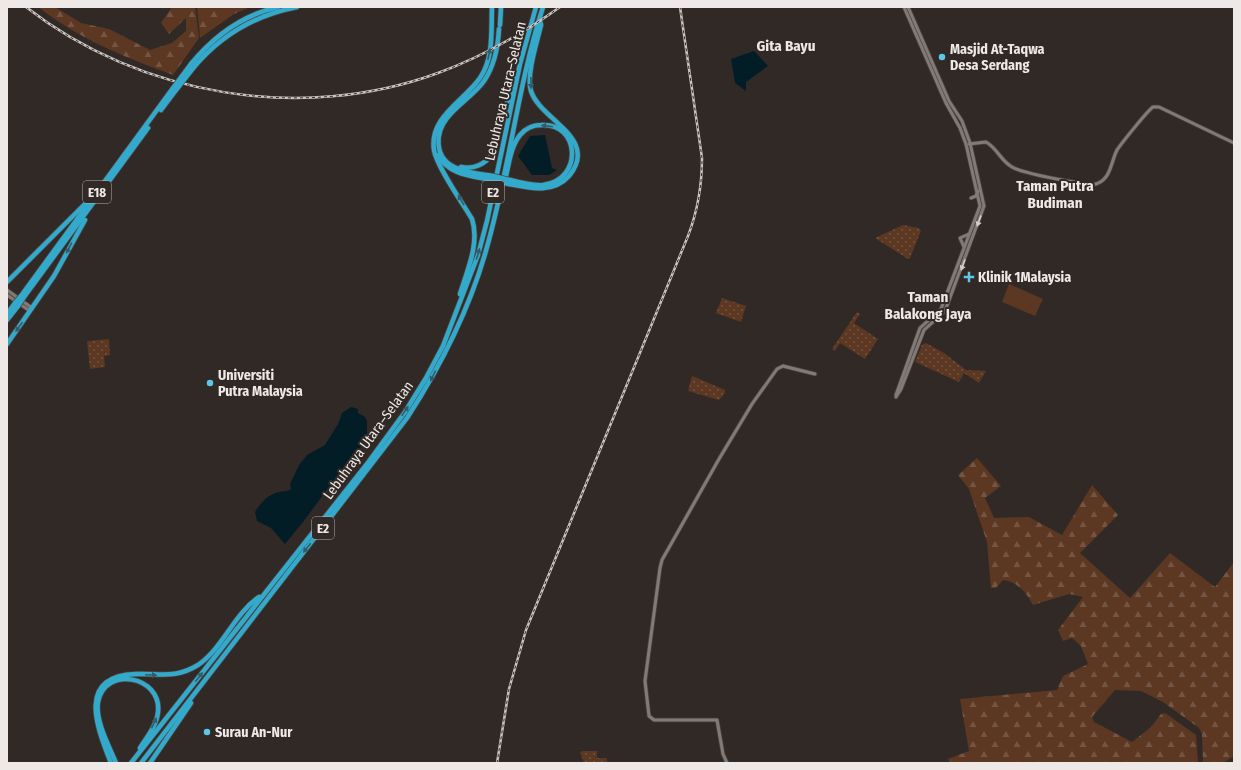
<svg xmlns="http://www.w3.org/2000/svg" width="1241" height="770" viewBox="0 0 1241 770" font-family="'Fira Sans Condensed',sans-serif">
  <style>
    .green { fill: url(#green-dots) }
    .forest { fill: url(#forest-firs) }
    .pitch { fill: #5c3722 }
    .water { fill: #021d25 }
    .lines { fill: none; stroke-linecap: round; stroke-linejoin: round }
    .minor-casing { stroke: #4c4643; stroke-width: 4.5 }
    .highway-casing { stroke: #4c4643; stroke-width: 6 }
    .minor { stroke: #837a76; stroke-width: 3 }
    .highway { stroke: #33aacb; stroke-width: 4.5 }
    .rail-casing { stroke: #cbc5c2; stroke-width: 2.5 }
    .rail { stroke: #312926; stroke-width: 1; stroke-dasharray: 3; stroke-linecap: butt }
    .highway-bridge-casing { stroke: #4c4643; stroke-width: 6; stroke-linecap: butt }
    .highway-bridge { stroke: #33aacb; stroke-width: 4.5 }
    .oneway { fill: #325d68 }
    .oneway2 { fill: #d3cdca }
    .poi-dot { fill: #5cc7e7; stroke: #312926; stroke-width: 1.5 }
    .labels { text-anchor: middle; stroke-width: 4; stroke-linejoin: round; paint-order: stroke }
    .shield { fill: #312926; stroke: #b5afac; stroke-width: 1 }
    .shield-label { font-size: 13px; font-weight: bold; fill: #eee9e6 }
    .poi-label { font-size: 14px; font-weight: bold; fill: #eee9e6; stroke: #312926; text-anchor: start }
    .street-label { font-size: 14px; fill: #eee9e6; stroke: #312926 }
    .neighbourhood-label { font-size: 15px; font-weight: bold; fill: #eee9e6; stroke: #312926 }
  </style>
  <defs>
    <pattern id="green-dots" width="8" height="8" patternUnits="userSpaceOnUse"><rect width="8" height="8" fill="#5c3722"/><path d="M2 2h.1M6 6h.1" fill="none" stroke="#745442" stroke-width="1.8" stroke-linecap="round"/></pattern>
    <pattern id="forest-firs" width="22" height="20" patternUnits="userSpaceOnUse"><rect width="22" height="20" fill="#5c3722"/><path d="M5 1l3.5 6h-7zM16 11l3.5 6h-7z" fill="#745442"/></pattern>
  </defs>
  <rect width="100%" height="100%" fill="#312926"/>
  <g class="green">
    <polygon points="903,225 919,228 921,231 910,258 908,259 875,238"/>
    <polygon points="722,298 746,306 741,322 716,313"/>
    <polygon points="857,312 860,314 854,323 878,339 865,359 840,343 835,351 832,349"/>
    <polygon points="109,339 110,355 104,356 105,367 90,369 87,341"/>
    <polygon points="926,343 944,353 966,370 986,371 979,383 964,373 959,382 915,362 922,345"/>
    <polygon points="692,376 725,390 725,393 719,400 688,391"/>
    <polygon points="583,751 597,751 597,758 606,758 608,763 584,763 580,752"/>
  </g>
  <g class="forest">
    <path d="M38 7H55L81 23 109 29 150 50 172 43 186 31V18L169 34 161 23 172 7H195L199 38 173 75C124 57 79 39 38 7Z"/>
    <polygon points="197,7 250,7 234,14 200,38"/>
    <path d="M977 458 1001 486 985 498 994 518 1029 517 1062 535 1092 485 1118 515 1080 553 1130 598 1170 553 1215 587 1234 562V756L1223 763H1203L1202 734 1199 728 1163 702 1141 691 1115 690 1092 717 1094 722 1132 742 1151 727 1161 714 1165 713 1196 735 1198 763H950L948 759 969 751 960 699 1057 690 1063 676 1088 664 1081 646 1072 638 1063 641 1058 630 1083 597 1069 594 1033 605C1027 593 1018 582 1003 580L996 588H991L987 542 969 489 958 475Z"/>
  </g>
  <polygon class="pitch" points="1009,284 1043,299 1035,316 1002,302"/>
  <g class="water">
    <polygon points="754,51 768,66 746,82 746,91 735,83 731,59"/>
    <polygon points="545,135 552,168 557,170 549,175 532,175 518,156 530,136"/>
    <path d="M351 407 358 409V413L365 417 367 421V434L364 444 352 456 303 522 285 544 271 528 257 521 255 512C260 504 268 494 279 492 283 491 287 492 291 489L290 484 299 465 307 455 325 445 338 424 342 413Z"/>
  </g>
  <g class="lines">
    <defs>
      <g id="minor">
        <path d="M969 144 986 142C997 148 1001 161 1012 167 1026 175 1074 182 1092 185 1111 182 1110 164 1117 150 1121 144 1148 110 1153 107H1159L1234 143"/>
        <polyline points="971,198 976,196 978,191"/>
        <polyline points="964,247 960,238 969,234"/>
        <polyline points="7,290 32,308"/>
        <polyline points="7,295 30,311"/>
        <polyline points="896,395 920,328 941,309 980,206 966,144 960,128 946,103 904,7"/>
        <polyline points="896,397 901,389 924,330 945,311 984,206 970,143 962,121 949,101 908,7"/>
        <polyline points="727,763 723,754 717,720 654,720 649,716 645,681 660,568 662,560 719,459 752,404 777,369 783,366 815,374"/>
      </g>
      <g id="highway">
        <polyline points="500,25 501,7"/>
        <path d="M191 64C214 36 243 15 278 7"/>
        <path d="M194 67C222 34 255 15 297 7"/>
        <polyline points="161,110 176,90"/>
        <path d="M438 155C448 175 473 176 492 180"/>
        <path d="M461 167C473 170 486 164 493 153L515 75"/>
        <path d="M493 176C480 174 466 173 454 167 434 157 435 133 447 118 458 104 474 95 484 81 495 65 498 47 499 29"/>
        <path d="M506 176C509 163 511 146 520 135 525 129 533 125 541 125 580 122 584 180 543 185 532 186 521 183 510 180"/>
        <path d="M509 184C529 188 553 194 569 176 600 138 540 120 531 91 526 75 537 42 541 25L540 21"/>
        <polyline points="7,282 88,201"/>
        <path d="M460 294C467 271 480 243 472 219 463 204 436 165 434 150 429 117 464 101 480 78 494 58 491 30 492 7"/>
        <polyline points="21,296 173,88"/>
        <polyline points="24,297 148,128"/>
        <polyline points="7,314 15,303"/>
        <polyline points="7,320 18,306"/>
        <polyline points="7,344 54,276 85,220"/>
        <path d="M111 763C97 727 76 676 136 674 161 673 175 679 198 665 223 648 234 614 259 597"/>
        <path d="M116 763C109 746 95 721 98 702 105 665 162 676 158 712 157 725 147 737 140 748"/>
        <polyline points="131,763 367,464 405,412 426,378 443,346 478,255 487,221 520,64 536,7"/>
        <path d="M141 763 407 418C440 367 468 312 485 254 509 173 517 88 543 7"/>
        <polyline points="150,763 191,703"/>
      </g>
    </defs>
    <use href="#minor" class="minor-casing"/>
    <use href="#highway" class="highway-casing"/>
    <use href="#minor" class="minor"/>
    <use href="#highway" class="highway"/>
    <defs>
      <g id="rail">
        <path d="M26 7C140 96 302 123 438 73 482 57 522 34 560 7"/>
        <path d="M497 763 509 689 526 630 688 236C698 210 702 186 702 158L680 7"/>
      </g>
    </defs>
    <use href="#rail" class="rail-casing"/>
    <use href="#rail" class="rail"/>
    <defs>
      <g id="highway-bridge">
        <polyline points="173,88 191,64"/>
        <polyline points="176,90 194,67"/>
        <polyline points="493,176 510,180"/>
        <polyline points="492,180 509,184"/>
        <polyline points="15,303 21,296"/>
        <polyline points="18,306 24,297"/>
      </g>
    </defs>
    <use href="#highway-bridge" class="highway-bridge-casing"/>
    <use href="#highway-bridge" class="highway-bridge"/>
  </g>
  <defs><path id="oneway-solid" d="M-6-.8H1V-3.2L6.5 0L1 3.2V.8H-6Z"/></defs>
  <g class="oneway">
    <use href="#oneway-solid" transform="translate(489 54) rotate(-79)"/>
    <use href="#oneway-solid" transform="translate(531 83) rotate(89)"/>
    <use href="#oneway-solid" transform="translate(547 126) rotate(-173)"/>
    <use href="#oneway-solid" transform="translate(461 200) rotate(-120)"/>
    <use href="#oneway-solid" transform="translate(69 248) rotate(118)"/>
    <use href="#oneway-solid" transform="translate(478 254) rotate(-73)"/>
    <use href="#oneway-solid" transform="translate(19 327) rotate(125)"/>
    <use href="#oneway-solid" transform="translate(433 376) rotate(116)"/>
    <use href="#oneway-solid" transform="translate(405 411) rotate(-56)"/>
    <use href="#oneway-solid" transform="translate(307 548) rotate(128)"/>
    <use href="#oneway-solid" transform="translate(151 675) rotate(3)"/>
    <use href="#oneway-solid" transform="translate(199 677) rotate(-52)"/>
    <use href="#oneway-solid" transform="translate(154 723) rotate(-65)"/>
  </g>
  <g class="oneway2">
    <use href="#oneway-solid" transform="translate(979 221) rotate(110)"/>
    <use href="#oneway-solid" transform="translate(963 265) rotate(110)"/>
  </g>
  <g class="poi-dot">
    <circle cx="942" cy="57" r="4"/>
    <path d="M967 271h4v4h4v4h-4v4h-4v-4h-4v-4h4z"/>
    <circle cx="210" cy="383" r="4"/>
    <circle cx="207" cy="732" r="4"/>
  </g>
  <g class="labels">
    <g class="shield">
      <rect x="83" y="181" width="28" height="22" rx="3"/>
      <rect x="482" y="181" width="22" height="22" rx="3"/>
      <rect x="312" y="517" width="22" height="22" rx="3"/>
    </g>
    <g class="shield-label">
      <text x="97" y="197">E18</text>
      <text x="493" y="197">E2</text>
      <text x="323" y="533">E2</text>
    </g>
    <g class="poi-label">
      <text x="950" y="54">Masjid At-Taqwa<tspan x="950" dy="16">Desa Serdang</tspan></text>
      <text x="978" y="282">Klinik 1Malaysia</text>
      <text x="218" y="380">Universiti<tspan x="218" dy="16">Putra Malaysia</tspan></text>
      <text x="215" y="737">Surau An-Nur</text>
    </g>
    <g class="street-label">
      <text transform="translate(505 91) rotate(-77)" y="5">Lebuhraya Utara–Selatan</text>
      <text transform="translate(368 440) rotate(-54)" y="5">Lebuhraya Utara–Selatan</text>
    </g>
    <g class="neighbourhood-label">
      <text x="786" y="51">Gita Bayu</text>
      <text x="1055" y="191">Taman Putra<tspan x="1055" dy="17">Budiman</tspan></text>
      <text x="928" y="302">Taman<tspan x="928" dy="17">Balakong Jaya</tspan></text>
    </g>
  </g>
  <rect width="1241" height="770" fill="none" stroke="#eee9e6" stroke-width="16"/>
</svg>
